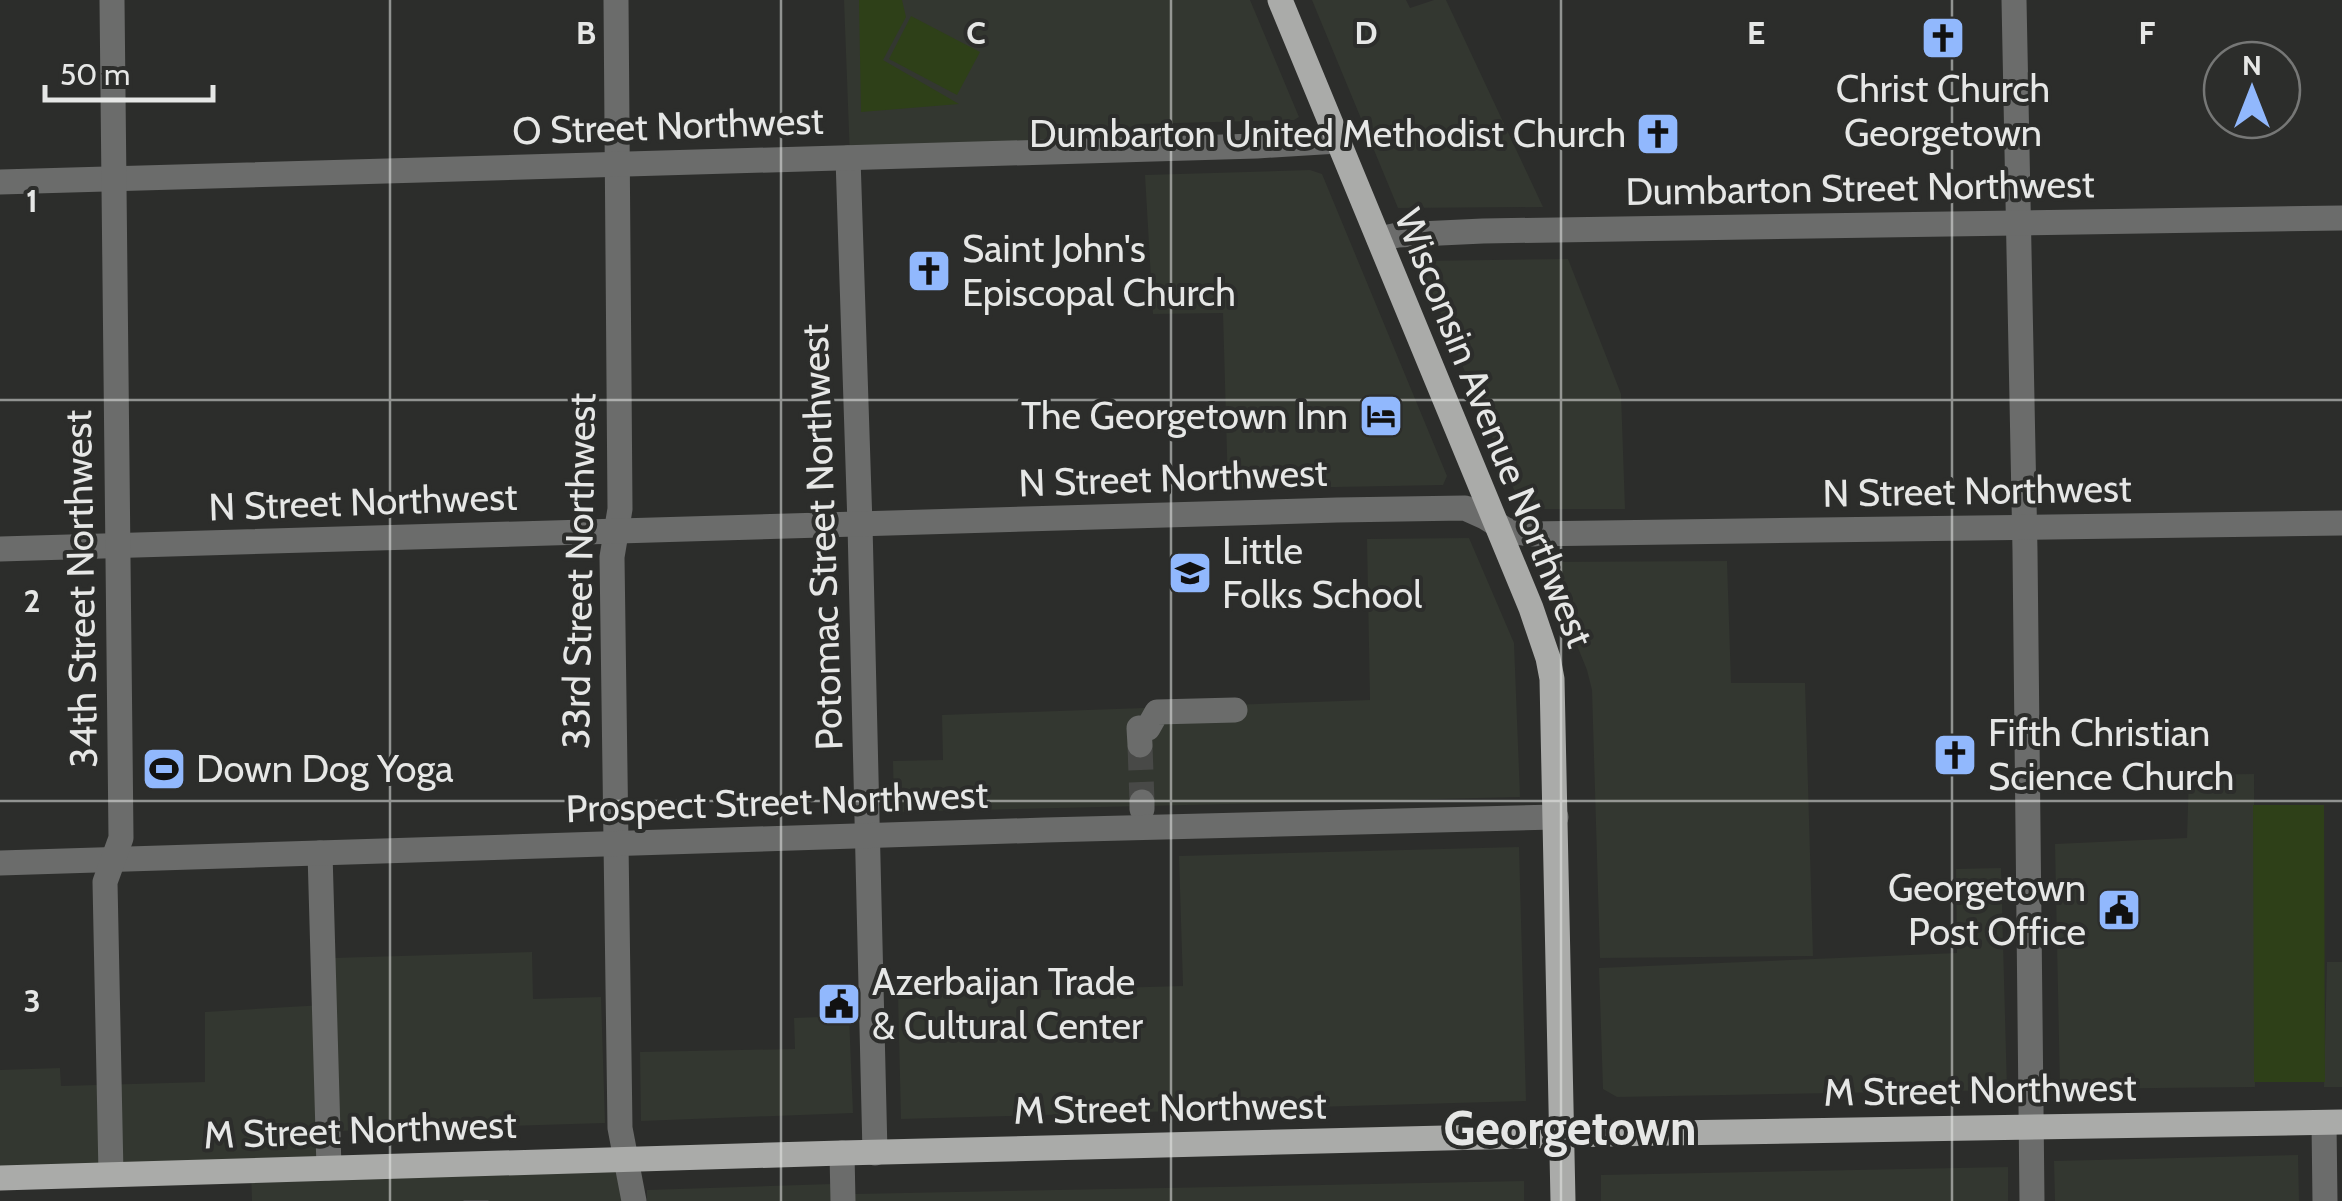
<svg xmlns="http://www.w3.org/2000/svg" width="2342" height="1201" viewBox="0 0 2342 1201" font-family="Cabin,sans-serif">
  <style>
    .built { fill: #333730 }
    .green { fill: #2e4018 }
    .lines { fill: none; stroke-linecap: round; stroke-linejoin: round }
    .minor-tunnel { stroke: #484947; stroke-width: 25; stroke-dasharray: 25 12; stroke-linecap: butt }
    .minor { stroke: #6b6c6b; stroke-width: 25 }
    .major { stroke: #aaaba9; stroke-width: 25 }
    .grid { fill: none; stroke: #e6e7e6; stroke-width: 2.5; stroke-opacity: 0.55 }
    .labels { text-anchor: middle; stroke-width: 8; stroke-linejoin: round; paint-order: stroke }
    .poi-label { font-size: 38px; fill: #e6e7e6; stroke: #2c2d2b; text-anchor: start }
    .street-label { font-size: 38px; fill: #e6e7e6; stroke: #2c2d2b }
    .district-label { font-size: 48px; font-weight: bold; fill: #e6e7e6; stroke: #2c2d2b }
    .grid-label { font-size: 32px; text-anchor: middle; font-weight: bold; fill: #e6e7e6; stroke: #2c2d2b; stroke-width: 8; stroke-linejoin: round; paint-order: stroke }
  </style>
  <rect width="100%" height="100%" fill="#2c2d2b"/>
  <g class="built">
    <polygon points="844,0 1250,0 1299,117 1294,120 1139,124 1139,149 850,158"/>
    <polygon points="1312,0 1406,0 1410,8 1434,0 1446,0 1543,207 1398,208"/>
    <polygon points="1310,170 1322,174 1447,476 1443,485 1228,489 1223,313 1153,314 1145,175"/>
    <polygon points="1568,259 1621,394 1625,509 1522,509 1419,261"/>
    <polygon points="1469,538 1514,643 1520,797 894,812 893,761 943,760 942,715 1370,700 1367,539"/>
    <polygon points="1727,561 1731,683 1805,683 1813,956 1600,958 1592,690 1587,670 1543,562"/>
    <polygon points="2254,774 2255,1087 2060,1089 2055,844 2187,838 2189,775"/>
    <polygon points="1519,847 1526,1101 901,1119 898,994 1183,986 1179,856"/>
    <polygon points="2001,868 2007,1090 1617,1097 1603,1089 1599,968 1957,953 1956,869"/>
    <polygon points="532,952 533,999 601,997 605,1123 339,1131 333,958"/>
    <polygon points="2327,962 2342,962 2342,1087 2324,1087"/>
    <polygon points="324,1005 329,1168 627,1160 634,1201 252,1201 251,1171 0,1178 0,1070 60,1068 61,1086 205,1082 205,1012"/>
    <polygon points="849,1016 853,1113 641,1121 640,1052 795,1049 794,1018"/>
    <polygon points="2298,1155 2299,1201 2055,1201 2054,1161"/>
    <polygon points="2008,1167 2008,1201 1601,1201 1601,1175"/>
    <polygon points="1524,1181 1524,1201 854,1201 854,1194"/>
    <polygon points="832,1184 833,1201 647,1201 647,1190"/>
  </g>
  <g class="green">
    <polygon points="859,0 902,0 906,17 883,60 959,104 861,112"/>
    <polygon points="911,16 980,52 957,95 889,59"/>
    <polygon points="2253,805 2324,805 2325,1082 2254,1082"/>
  </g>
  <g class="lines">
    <g class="minor-tunnel">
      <polyline points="1140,745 1142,802"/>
      <polyline points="476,1200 476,1201"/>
    </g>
    <g class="minor">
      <polyline points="616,0 620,509 612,557 620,1128 634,1201"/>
      <polyline points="2014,0 2025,551 2032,1201"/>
      <polyline points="848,158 860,525 875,1153"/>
      <polyline points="0,182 1257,146 1338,141"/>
      <polyline points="1379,239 1398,235 1483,231 2342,218"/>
      <polyline points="0,549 1337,510 1465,508 1485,517 1506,530 1528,534 2342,523"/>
      <polyline points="1140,745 1139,728 1148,728 1157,712 1235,710"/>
      <polyline points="1142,802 1142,809"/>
      <polyline points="320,853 329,1168"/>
      <polyline points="0,863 1045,830 1556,817"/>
      <polyline points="2324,1123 2325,1201"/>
      <polyline points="842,1153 843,1201"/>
      <polyline points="111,1174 105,882 121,838 112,0"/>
    </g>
    <g class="major">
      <polyline points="1280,0 1531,608 1548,658 1552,679 1563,1201"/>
      <polyline points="0,1178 842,1153 1607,1134 2342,1122"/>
    </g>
  </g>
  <path class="grid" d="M390 0V1201M781 0V1201M1171 0V1201M1561 0V1201M1952 0V1201M0 400H2342M0 801H2342"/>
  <defs>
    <symbol id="church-square" viewBox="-11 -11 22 22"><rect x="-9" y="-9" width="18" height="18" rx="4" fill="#91b8fd" stroke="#2c2d2b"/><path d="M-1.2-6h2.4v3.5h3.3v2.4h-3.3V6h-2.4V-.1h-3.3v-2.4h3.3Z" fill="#111"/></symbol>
    <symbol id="hotel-square" viewBox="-11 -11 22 22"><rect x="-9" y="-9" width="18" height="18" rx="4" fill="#91b8fd" stroke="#2c2d2b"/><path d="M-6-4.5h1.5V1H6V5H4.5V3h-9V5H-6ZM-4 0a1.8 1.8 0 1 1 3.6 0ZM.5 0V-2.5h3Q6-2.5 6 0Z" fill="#111"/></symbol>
    <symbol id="school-square" viewBox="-11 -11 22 22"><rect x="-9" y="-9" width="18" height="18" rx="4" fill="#91b8fd" stroke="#2c2d2b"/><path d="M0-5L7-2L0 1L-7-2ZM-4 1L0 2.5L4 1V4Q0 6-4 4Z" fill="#111"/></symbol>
    <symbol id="stadium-square" viewBox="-11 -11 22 22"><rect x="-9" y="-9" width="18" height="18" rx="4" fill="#91b8fd" stroke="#2c2d2b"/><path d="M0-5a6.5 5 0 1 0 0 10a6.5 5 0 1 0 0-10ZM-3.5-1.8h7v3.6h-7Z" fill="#111"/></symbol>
    <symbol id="civic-square" viewBox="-11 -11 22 22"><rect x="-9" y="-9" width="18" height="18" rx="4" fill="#91b8fd" stroke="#2c2d2b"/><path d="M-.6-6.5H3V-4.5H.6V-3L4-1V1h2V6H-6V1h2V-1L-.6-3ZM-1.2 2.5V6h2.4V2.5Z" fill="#111"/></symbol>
  </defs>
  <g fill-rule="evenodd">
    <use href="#church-square" x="1918" y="13" width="50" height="50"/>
    <use href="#church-square" x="1633" y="109" width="50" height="50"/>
    <use href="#church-square" x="904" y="246" width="50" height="50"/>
    <use href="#hotel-square" x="1356" y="391" width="50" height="50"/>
    <use href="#school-square" x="1165" y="548" width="50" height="50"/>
    <use href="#church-square" x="1930" y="730" width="50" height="50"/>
    <use href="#stadium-square" x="139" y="744" width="50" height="50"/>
    <use href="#civic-square" x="2094" y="885" width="50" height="50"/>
    <use href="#civic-square" x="814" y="979" width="50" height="50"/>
  </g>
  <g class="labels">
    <g class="poi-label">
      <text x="1943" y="102" text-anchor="middle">Christ Church<tspan x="1943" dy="44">Georgetown</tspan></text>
      <text x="1626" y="147" text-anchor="end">Dumbarton United Methodist Church</text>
      <text x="962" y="262">Saint John's<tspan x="962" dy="44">Episcopal Church</tspan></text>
      <text x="1348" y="429" text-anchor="end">The Georgetown Inn</text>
      <text x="1222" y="564">Little<tspan x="1222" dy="44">Folks School</tspan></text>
      <text x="1988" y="746">Fifth Christian<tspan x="1988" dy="44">Science Church</tspan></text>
      <text x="196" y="782">Down Dog Yoga</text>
      <text x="2086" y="901" text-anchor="end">Georgetown<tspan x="2086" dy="44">Post Office</tspan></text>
      <text x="872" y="995">Azerbaijan Trade<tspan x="872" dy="44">&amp; Cultural Center</tspan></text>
    </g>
    <g class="street-label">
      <text transform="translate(668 126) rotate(-2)" y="13">O Street Northwest</text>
      <text transform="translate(1860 188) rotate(-1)" y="13">Dumbarton Street Northwest</text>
      <text transform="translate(1494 428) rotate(68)" y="13">Wisconsin Avenue Northwest</text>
      <text transform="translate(1173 478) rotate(-2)" y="13">N Street Northwest</text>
      <text transform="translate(1977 491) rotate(-1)" y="13">N Street Northwest</text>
      <text transform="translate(363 502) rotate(-2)" y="13">N Street Northwest</text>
      <text transform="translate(822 537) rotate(-92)" y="13">Potomac Street Northwest</text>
      <text transform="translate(579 571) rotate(-89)" y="13">33rd Street Northwest</text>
      <text transform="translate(81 589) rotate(-91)" y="13">34th Street Northwest</text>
      <text transform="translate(777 802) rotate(-2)" y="13">Prospect Street Northwest</text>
      <text transform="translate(1980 1090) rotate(-1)" y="13">M Street Northwest</text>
      <text transform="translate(1170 1108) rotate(-1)" y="13">M Street Northwest</text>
      <text transform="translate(360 1130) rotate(-2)" y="13">M Street Northwest</text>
    </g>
    <g class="district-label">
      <text x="1570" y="1145">Georgetown</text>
    </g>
  </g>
  <g class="grid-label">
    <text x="586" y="44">B</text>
    <text x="976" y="44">C</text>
    <text x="1366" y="44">D</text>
    <text x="1756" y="44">E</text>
    <text x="2147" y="44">F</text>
    <text x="32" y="212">1</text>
    <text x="32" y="612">2</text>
    <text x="32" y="1012">3</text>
  </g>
  <g transform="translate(2252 90)"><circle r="48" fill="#2c2d2b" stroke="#767776" stroke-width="2.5"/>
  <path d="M0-8L18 38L0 25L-18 38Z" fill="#91b8fd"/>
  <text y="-15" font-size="28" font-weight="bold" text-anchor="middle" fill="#e6e7e6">N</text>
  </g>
  <path d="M45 85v15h168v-15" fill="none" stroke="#e6e7e6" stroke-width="5"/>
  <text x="60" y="85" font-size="30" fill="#e6e7e6" stroke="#2c2d2b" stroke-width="8" paint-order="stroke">50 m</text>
</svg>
